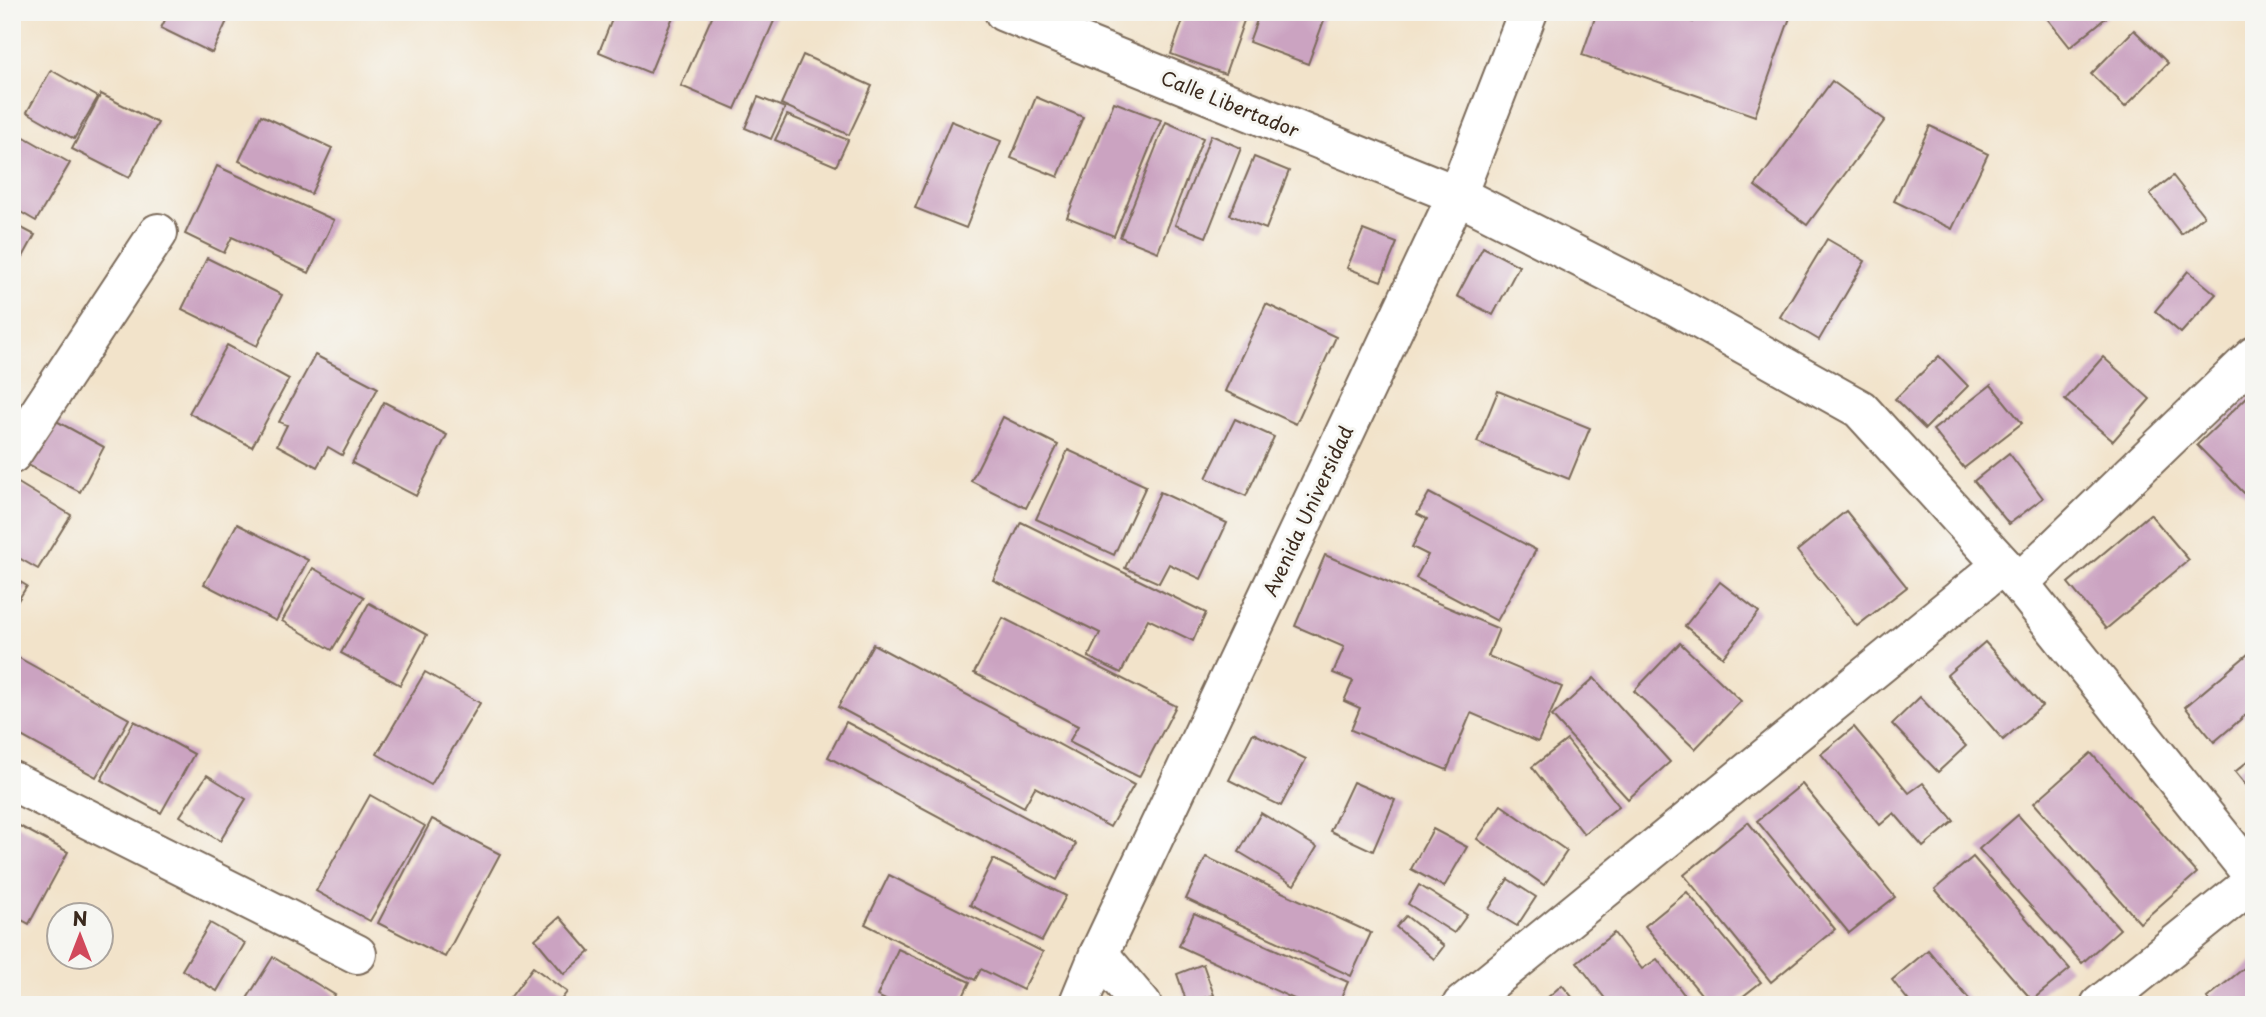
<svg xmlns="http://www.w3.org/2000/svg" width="2266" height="1017" viewBox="0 0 2266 1017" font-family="'Playpen Sans',sans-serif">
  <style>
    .building { fill: #cba3c1 }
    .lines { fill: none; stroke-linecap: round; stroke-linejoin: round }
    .street-casing { stroke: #7b6b5a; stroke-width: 42 }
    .street { stroke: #fff; stroke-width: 38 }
    .labels { text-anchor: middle; stroke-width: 6; stroke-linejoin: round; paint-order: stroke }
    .street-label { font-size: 19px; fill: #3b2a1e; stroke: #f6f6f2 }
  </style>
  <rect width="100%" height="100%" fill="#f6f6f2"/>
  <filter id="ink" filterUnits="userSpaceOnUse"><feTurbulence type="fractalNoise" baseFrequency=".0143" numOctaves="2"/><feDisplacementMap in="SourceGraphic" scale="14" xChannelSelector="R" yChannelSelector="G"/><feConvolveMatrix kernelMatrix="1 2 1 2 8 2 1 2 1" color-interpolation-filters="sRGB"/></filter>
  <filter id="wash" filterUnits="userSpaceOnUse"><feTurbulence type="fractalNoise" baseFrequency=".00686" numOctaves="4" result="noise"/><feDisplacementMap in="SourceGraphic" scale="28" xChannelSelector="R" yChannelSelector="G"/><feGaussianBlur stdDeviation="1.57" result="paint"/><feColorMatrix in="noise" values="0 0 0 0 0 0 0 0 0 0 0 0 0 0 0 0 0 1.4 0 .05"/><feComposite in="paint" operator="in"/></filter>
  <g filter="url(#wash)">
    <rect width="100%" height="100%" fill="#f2e3ca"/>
    <g id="blocks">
      <g class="building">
        <polygon points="169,12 209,12 227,21 212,53 161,28"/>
        <polygon points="615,12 675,12 650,73 599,52"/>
        <polygon points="714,12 778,12 735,109 681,86"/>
        <polygon points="1125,12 1153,12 1150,21"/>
        <polygon points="1186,12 1247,12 1225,74 1171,54"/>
        <polygon points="1260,12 1327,12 1308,64 1249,42"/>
        <polygon points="1597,12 1667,12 1693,22 1697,12 1792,12 1755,116 1582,55"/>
        <polygon points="2042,12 2113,12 2070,47"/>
        <polygon points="2134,30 2168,63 2125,107 2091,74"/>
        <polygon points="803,55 872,86 849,135 781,104"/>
        <polygon points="51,70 98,97 74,139 27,112"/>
        <polygon points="1832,81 1885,120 1807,225 1755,186"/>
        <polygon points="101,94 158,123 129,178 72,149"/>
        <polygon points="758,97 785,108 771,139 745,128"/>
        <polygon points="1036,97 1083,117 1058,177 1011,158"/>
        <polygon points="1114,102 1161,120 1114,236 1067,217"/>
        <polygon points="261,115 332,148 311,194 239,161"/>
        <polygon points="787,115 848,140 836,166 775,140"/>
        <polygon points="951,121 1001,141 966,228 915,208"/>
        <polygon points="1166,122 1203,138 1158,252 1120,237"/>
        <polygon points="1930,126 1988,154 1952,229 1894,201"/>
        <polygon points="12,130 70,163 36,221 12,207"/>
        <polygon points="1211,135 1241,148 1206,237 1175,225"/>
        <polygon points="1254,157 1289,171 1266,229 1230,215"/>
        <polygon points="217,166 334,220 309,273 232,237 224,253 185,234"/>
        <polygon points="2173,176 2204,216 2181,234 2150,194"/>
        <polygon points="12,223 35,235 12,277"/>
        <polygon points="1363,230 1397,243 1381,281 1347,268"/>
        <polygon points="1827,239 1865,261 1819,340 1780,317"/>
        <polygon points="1483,247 1519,266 1493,315 1457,296"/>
        <polygon points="207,258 282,295 257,346 182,309"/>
        <polygon points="2188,271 2216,294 2181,333 2155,311"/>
        <polygon points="1266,304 1336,337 1296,424 1225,391"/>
        <polygon points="227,345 289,379 252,447 189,413"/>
        <polygon points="315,355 378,388 342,455 328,447 317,467 277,445 287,425 279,422"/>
        <polygon points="1939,356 1968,386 1925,429 1895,399"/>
        <polygon points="2103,357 2150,399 2113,441 2065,400"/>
        <polygon points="1991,385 2022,423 1964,468 1933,430"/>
        <polygon points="1498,391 1590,428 1569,479 1477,442"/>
        <polygon points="2251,393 2254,396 2254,495 2250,499 2197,445"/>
        <polygon points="384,402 447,435 416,496 352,463"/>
        <polygon points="49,417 104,447 80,492 24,463"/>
        <polygon points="1003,417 1058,445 1026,508 971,481"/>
        <polygon points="1235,419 1274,437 1246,496 1206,478"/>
        <polygon points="1068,450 1146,486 1114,555 1036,519"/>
        <polygon points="2009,453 2043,498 2009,524 1974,481"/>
        <polygon points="15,481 71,515 38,569 12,554 12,486"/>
        <polygon points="1160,492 1227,523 1201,579 1169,564 1159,583 1125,568"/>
        <polygon points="1429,493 1536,550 1497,621 1416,578 1428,555 1412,547 1427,519 1417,514"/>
        <polygon points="1846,511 1907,587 1857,626 1797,551"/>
        <polygon points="2150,514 2189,560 2106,629 2068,583"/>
        <polygon points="1021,522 1206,613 1193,641 1148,619 1121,673 1088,657 1100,633 993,580"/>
        <polygon points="237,524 308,560 276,621 204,584"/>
        <polygon points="1325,555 1499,629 1488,656 1562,687 1538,742 1471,713 1447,770 1351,730 1360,708 1344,701 1353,681 1333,673 1344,647 1295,626"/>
        <polygon points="313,568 364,597 332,650 282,621"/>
        <polygon points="12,577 27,586 12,610"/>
        <polygon points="1720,582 1759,612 1723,657 1685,626"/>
        <polygon points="369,603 427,635 400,685 341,653"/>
        <polygon points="1003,618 1176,706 1139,777 1069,742 1078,726 974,673"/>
        <polygon points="1985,642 2042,706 2003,740 1947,675"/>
        <polygon points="1680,643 1741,701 1695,749 1634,691"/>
        <polygon points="873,644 1134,785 1110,827 1035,787 1024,807 838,707"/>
        <polygon points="2254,649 2254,708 2214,742 2185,707"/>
        <polygon points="12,654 129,719 96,777 12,731"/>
        <polygon points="425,672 480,703 431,785 377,754"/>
        <polygon points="1594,678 1670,762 1628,799 1552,716"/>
        <polygon points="1920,697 1966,746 1938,772 1892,724"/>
        <polygon points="134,721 194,754 161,813 101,780"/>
        <polygon points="846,722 1076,844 1057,880 828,757"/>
        <polygon points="1854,727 1909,793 1923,783 1954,821 1923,847 1894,813 1880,825 1821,754"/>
        <polygon points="1253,733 1306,759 1281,806 1229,780"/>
        <polygon points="1567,740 1619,806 1584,834 1532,767"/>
        <polygon points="2091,753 2197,873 2140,923 2034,803"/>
        <polygon points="2254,756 2254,795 2235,772"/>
        <polygon points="207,775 246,799 220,841 180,816"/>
        <polygon points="1353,782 1395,800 1373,851 1330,831"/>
        <polygon points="1802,784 1895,897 1849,933 1757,821"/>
        <polygon points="370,795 425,826 370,921 316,891"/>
        <polygon points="1501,805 1567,851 1544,885 1477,839"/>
        <polygon points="1261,813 1317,847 1294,885 1239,852"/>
        <polygon points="2018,815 2120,929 2082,963 1979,849"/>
        <polygon points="432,819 500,854 445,957 378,923"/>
        <polygon points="12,822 68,852 29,924 12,915"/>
        <polygon points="1748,822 1835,929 1771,982 1684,875"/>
        <polygon points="1433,829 1467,847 1444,887 1411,869"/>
        <polygon points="1206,857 1371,933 1351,976 1186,899"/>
        <polygon points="1973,857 2070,969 2032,1000 1935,889"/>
        <polygon points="993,859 1066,896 1042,941 970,905"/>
        <polygon points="889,875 1043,952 1023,990 981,969 975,980 865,924"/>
        <polygon points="1508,879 1536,897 1517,926 1489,909"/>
        <polygon points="1419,885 1467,915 1454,933 1408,904"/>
        <polygon points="1687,892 1761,982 1732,1005 1710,1005 1645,926"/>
        <polygon points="1194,913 1348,982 1338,1005 1307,1005 1179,946"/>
        <polygon points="1406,916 1444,946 1434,959 1396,927"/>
        <polygon points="560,917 590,952 564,974 535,939"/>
        <polygon points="210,923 245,943 217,991 182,970"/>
        <polygon points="1614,933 1642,969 1657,959 1692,1005 1610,1005 1577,962"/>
        <polygon points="898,949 970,982 959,1005 896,1005 877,996"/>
        <polygon points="1928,950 1974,1005 1912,1005 1892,980"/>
        <polygon points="273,957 335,995 328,1005 243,1005"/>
        <polygon points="2254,960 2254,1005 2212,1005 2207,998"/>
        <polygon points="1203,964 1214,995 1187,1003 1177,974"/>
        <polygon points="533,967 567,992 557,1005 511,1005 507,1002"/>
        <polygon points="1562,985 1579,1005 1539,1005"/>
      </g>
    </g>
  </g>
  <g filter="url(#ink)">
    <use href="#blocks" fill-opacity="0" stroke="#7b6b5a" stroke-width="2"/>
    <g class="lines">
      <defs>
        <g id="street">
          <polyline points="1004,12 1457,195 1672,304 1860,409 2019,583 2254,877"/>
          <polyline points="12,454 158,233"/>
          <polyline points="2019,583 2254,356"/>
          <polyline points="12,781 357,954"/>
          <polyline points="1099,954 1142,1005"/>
          <polyline points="1078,1005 1099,954 1457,195 1528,12"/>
          <polyline points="1462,1005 2002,565"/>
          <polyline points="2100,1005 2254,881"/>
        </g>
      </defs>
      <use href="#street" class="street-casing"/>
      <use href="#street" class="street"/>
    </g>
  </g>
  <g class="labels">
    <g class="street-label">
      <text transform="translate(1230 104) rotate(22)" y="7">Calle Libertador</text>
      <text transform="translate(1308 511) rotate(-65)" y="7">Avenida Universidad</text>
    </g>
  </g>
  <rect width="2266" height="1017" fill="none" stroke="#f6f6f2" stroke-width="42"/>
  <g transform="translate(80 936)"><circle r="33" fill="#f6f6f2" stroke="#aba49d" stroke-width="2"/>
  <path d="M0-5L12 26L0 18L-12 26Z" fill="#d1495b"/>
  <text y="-10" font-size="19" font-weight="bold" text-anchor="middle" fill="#3b2a1e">N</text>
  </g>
</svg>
